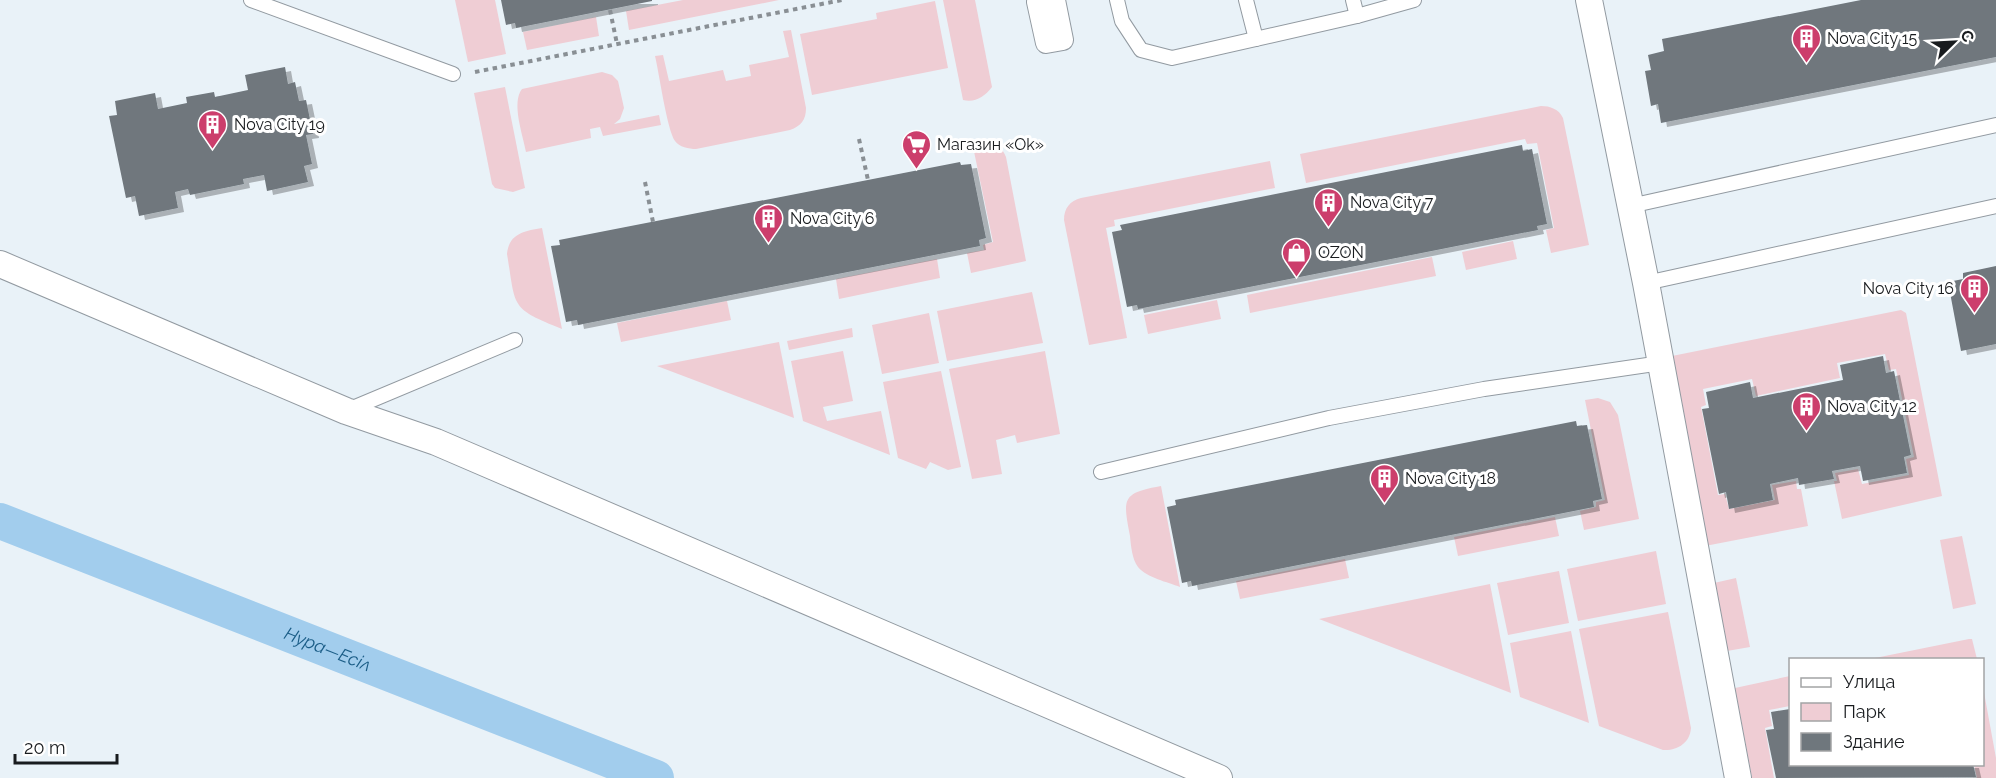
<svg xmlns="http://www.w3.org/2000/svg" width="1996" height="778" viewBox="0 0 1996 778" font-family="Raleway,sans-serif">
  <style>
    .green { fill: #efcdd4 }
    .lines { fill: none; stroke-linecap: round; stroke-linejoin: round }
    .canal { stroke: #a2cded; stroke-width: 36 }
    .building { fill: #6f777d; filter: url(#shadow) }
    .service-casing { stroke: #929aa1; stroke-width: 16 }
    .pedestrian-casing { stroke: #929aa1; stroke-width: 22 }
    .minor-casing { stroke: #929aa1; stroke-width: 28 }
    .path { stroke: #898f94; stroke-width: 4; stroke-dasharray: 4.5 4.5; stroke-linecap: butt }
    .service { stroke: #fff; stroke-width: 14 }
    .pedestrian { stroke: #fff; stroke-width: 20 }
    .minor { stroke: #fff; stroke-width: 26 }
    .labels { text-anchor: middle; stroke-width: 6; stroke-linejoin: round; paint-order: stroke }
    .poi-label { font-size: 16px; fill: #181b1e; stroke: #fff; text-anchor: start }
    .water-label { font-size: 18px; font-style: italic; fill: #1b5d87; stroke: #fff }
  </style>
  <defs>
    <filter id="shadow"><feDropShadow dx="6" dy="4" stdDeviation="0" flood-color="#0004"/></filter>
  </defs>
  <rect width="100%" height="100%" fill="#e9f2f8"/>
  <g class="green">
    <polygon points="455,0 495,0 506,54 468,62"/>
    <polygon points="683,0 779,0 629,30 626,11"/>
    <path d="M943 0H975L992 87C984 97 975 103 963 100Z"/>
    <polygon points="935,1 948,68 812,95 800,34 877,19 876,13"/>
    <polygon points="596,17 599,36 527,50 523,32"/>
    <path d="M791 30 806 108C806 120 801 126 790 130L696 149C689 149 679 147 675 141 667 130 659 72 655 56L663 55 669 81 723 70 726 81 751 76 749 65 789 57 783 31Z"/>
    <path d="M602 72 612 75 618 81 624 108 620 119 614 124 659 115 661 125 603 136 600 127 590 129 591 138 526 152C523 135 511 103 522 89Z"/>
    <polygon points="505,87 525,188 513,192 495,188 492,184 474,93"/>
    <path d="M1541 106C1550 106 1559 109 1563 118L1589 245 1551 253 1546 230 1554 228 1537 143 1527 144 1525 139 1306 183 1300 154Z"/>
    <path d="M985 141C996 143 1002 147 1006 157L1026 261 971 273 967 253 984 250 983 245 993 242 972 142Z"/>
    <path d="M1270 161 1275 188 1114 220 1115 226 1106 228 1127 338 1089 345 1064 220C1064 208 1070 201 1081 198Z"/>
    <path d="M542 228 562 329C509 308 516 307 507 254 509 233 525 231 542 228Z"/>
    <polygon points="1513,241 1517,259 1466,270 1462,252"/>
    <polygon points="1432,257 1436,276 1250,313 1247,295"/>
    <polygon points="937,259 940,278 839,299 836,279"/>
    <polygon points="1032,292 1043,343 947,361 937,311"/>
    <polygon points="1217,300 1221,319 1148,334 1144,315"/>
    <polygon points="727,301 731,320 621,342 617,323"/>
    <polygon points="1901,310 1906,313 1942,496 1842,519 1834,481 1837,481 1835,473 1858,469 1862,484 1909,475 1906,459 1914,457 1896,369 1889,370 1885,354 1837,363 1840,378 1756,396 1752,379 1703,389 1706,405 1701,407 1718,495 1725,494 1729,509 1775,500 1772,485 1796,481 1797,489 1801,489 1808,526 1705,546 1672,356"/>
    <polygon points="929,313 939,363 882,374 872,325"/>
    <polygon points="852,328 853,337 789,350 787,341"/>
    <polygon points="779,342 794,418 657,366"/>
    <polygon points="843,351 853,401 823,407 827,421 881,411 890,455 803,421 791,361"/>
    <polygon points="1045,351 1060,434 1017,443 1015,435 996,440 1002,474 972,479 949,369"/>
    <polygon points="941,371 961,467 948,470 930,462 926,469 898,458 883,382"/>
    <polygon points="1598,398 1610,402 1618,415 1639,519 1584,530 1580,511 1596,507 1596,502 1605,500 1585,400"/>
    <path d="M1161 486 1180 587C1168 582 1147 578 1138 567 1132 559 1131 546 1130 536 1123 499 1121 493 1161 486Z"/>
    <polygon points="1555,517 1559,536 1458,556 1454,537"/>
    <polygon points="1962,536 1976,604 1953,609 1940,540"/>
    <polygon points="1656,551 1666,604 1578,621 1567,569"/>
    <polygon points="1345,559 1349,578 1240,599 1236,581"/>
    <polygon points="1559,571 1569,623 1508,635 1497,583"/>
    <polygon points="1736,578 1750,647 1727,651 1714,583"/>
    <polygon points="1490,584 1511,693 1319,619"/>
    <path d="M1668 612 1691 728C1690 743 1677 751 1663 750L1599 726 1579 629Z"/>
    <polygon points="1571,631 1589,723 1520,697 1510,643"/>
    <polygon points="1969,639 1972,639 1977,659 1870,659"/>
    <polygon points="1790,676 1790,706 1769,710 1772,726 1765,728 1774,778 1752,778 1735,688"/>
    <polygon points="1983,687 1996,758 1996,778 1977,778 1974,765 1982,764"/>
  </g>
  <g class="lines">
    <path class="canal" id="s1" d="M0 521 656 778"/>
  </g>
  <g class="building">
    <polygon points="501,0 652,0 652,1 516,28 515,23 506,25"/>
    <polygon points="1861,0 1996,0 1996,57 1661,123 1658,104 1651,106 1645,71 1651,70 1648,55 1664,51 1662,39"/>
    <polygon points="285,67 288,84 295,82 299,101 306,100 313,134 306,135 312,164 304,166 308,182 267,191 264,175 243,179 244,184 190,195 188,189 175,192 178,208 139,216 135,196 126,198 109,116 117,115 115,101 155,93 158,109 187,103 186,97 214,92 215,97 248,90 245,75"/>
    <polygon points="1522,145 1523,151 1532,149 1547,224 1537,226 1538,230 1138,309 1137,305 1127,307 1112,232 1122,230 1120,225"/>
    <polygon points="960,162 961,165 971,164 986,238 979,240 980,246 578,325 577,320 566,322 551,246 560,245 559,240"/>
    <polygon points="1996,266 1996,344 1961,351 1948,282 1963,279 1963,273"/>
    <polygon points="1883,356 1886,373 1894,371 1911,455 1904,457 1907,473 1863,481 1860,466 1832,471 1834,479 1799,485 1798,478 1770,484 1773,500 1729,509 1726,492 1719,494 1702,409 1709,408 1706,392 1750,382 1753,398 1843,380 1840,365"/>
    <polygon points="1576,421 1577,426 1587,425 1602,499 1593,501 1594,507 1192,586 1191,581 1182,583 1167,507 1176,505 1175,500"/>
    <polygon points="1790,709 1790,764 1973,764 1976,777 1776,778 1766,730 1774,729 1771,712"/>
  </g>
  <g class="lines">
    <defs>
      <g id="service">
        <polyline points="251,0 453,74"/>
        <polyline points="1117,0 1122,21 1141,50 1172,58 1357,16 1414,0"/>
        <polyline points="1246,0 1256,39"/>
        <polyline points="1353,0 1357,16"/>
        <polyline points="1630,206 1996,125"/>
        <polyline points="1646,283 1996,206"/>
        <polyline points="348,410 515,340"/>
        <polyline points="1101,472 1329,418 1484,389 1661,363"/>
      </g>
      <polyline id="pedestrian" points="1049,0 1037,2 1046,43 1063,40 1055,0"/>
      <g id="minor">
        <polyline points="1589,0 1646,283 1738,778"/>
        <polyline points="0,264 346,411 436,442 1219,778"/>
      </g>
    </defs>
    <use href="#service" class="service-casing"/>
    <use href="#pedestrian" class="pedestrian-casing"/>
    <use href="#minor" class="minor-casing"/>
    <g class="path">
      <polyline points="610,10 617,44"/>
      <polyline points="475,72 842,0"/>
      <polyline points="859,139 868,180"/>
      <polyline points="645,182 653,222"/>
    </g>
    <use href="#service" class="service"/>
    <use href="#pedestrian" class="pedestrian"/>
    <use href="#minor" class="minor"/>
  </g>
  <defs>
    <symbol id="building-pin" viewBox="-11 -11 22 30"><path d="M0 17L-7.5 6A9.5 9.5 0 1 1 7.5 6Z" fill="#cc3e6c" stroke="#fff"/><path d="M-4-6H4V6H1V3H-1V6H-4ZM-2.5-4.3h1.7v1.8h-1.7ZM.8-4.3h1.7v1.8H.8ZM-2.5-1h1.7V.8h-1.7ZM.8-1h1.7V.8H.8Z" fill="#fff"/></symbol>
    <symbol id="supermarket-pin" viewBox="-11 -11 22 30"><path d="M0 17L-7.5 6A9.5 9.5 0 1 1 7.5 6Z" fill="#cc3e6c" stroke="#fff"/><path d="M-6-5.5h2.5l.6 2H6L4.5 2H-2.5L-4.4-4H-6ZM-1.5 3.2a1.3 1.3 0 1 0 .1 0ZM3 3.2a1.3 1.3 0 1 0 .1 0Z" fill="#fff"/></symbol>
    <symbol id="shop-pin" viewBox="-11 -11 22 30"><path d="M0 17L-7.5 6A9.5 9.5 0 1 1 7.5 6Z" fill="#cc3e6c" stroke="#fff"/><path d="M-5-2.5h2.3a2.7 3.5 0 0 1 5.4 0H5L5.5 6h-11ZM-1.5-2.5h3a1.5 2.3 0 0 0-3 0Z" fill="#fff"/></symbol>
  </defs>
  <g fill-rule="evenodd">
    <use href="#building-pin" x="1790" y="22" width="33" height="45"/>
    <use href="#building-pin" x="196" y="108" width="33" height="45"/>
    <use href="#supermarket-pin" x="900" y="128" width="33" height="45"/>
    <use href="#building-pin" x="1312" y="186" width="33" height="45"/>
    <use href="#building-pin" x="752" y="202" width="33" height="45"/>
    <use href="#shop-pin" x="1280" y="236" width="33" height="45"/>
    <use href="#building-pin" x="1958" y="272" width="33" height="45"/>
    <use href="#building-pin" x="1790" y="390" width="33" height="45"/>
    <use href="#building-pin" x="1368" y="462" width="33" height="45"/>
  </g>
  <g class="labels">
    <g class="poi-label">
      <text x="1827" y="44">Nova City 15</text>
      <text x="234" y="130">Nova City 19</text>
      <text x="937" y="150">Магазин «Ok»</text>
      <text x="1350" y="208">Nova City 7</text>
      <text x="790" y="224">Nova City 6</text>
      <text x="1318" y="258">OZON</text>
      <text x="1954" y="294" text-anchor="end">Nova City 16</text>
      <text x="1827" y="412">Nova City 12</text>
      <text x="1405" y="484">Nova City 18</text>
    </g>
    <g class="water-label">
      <text dy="6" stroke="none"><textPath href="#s1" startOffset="352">Нура—Есіл</textPath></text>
    </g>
  </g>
  <rect x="1789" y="658" width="195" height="108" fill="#ffffff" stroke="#a3a4a5" stroke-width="1.5"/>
  <rect x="1801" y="678" width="30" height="9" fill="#ffffff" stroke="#a3a4a5" stroke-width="1.5"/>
  <text x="1843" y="688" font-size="18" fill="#181b1e">Улица</text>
  <rect x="1801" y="703" width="30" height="18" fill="#efcdd4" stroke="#a3a4a5" stroke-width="1.5"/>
  <text x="1843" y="718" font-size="18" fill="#181b1e">Парк</text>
  <rect x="1801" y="733" width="30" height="18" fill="#6f777d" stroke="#a3a4a5" stroke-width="1.5"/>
  <text x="1843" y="748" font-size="18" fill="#181b1e">Здание</text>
  <g transform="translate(1954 42) rotate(66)" stroke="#ffffff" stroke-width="4.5" paint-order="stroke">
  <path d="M0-4.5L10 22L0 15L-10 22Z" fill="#181b1e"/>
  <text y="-9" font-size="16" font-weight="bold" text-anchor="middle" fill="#181b1e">С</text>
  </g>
  <path d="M15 754v9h102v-9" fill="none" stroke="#181b1e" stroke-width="3"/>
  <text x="24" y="754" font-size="18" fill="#181b1e" stroke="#ffffff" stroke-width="4.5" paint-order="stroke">20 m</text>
</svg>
